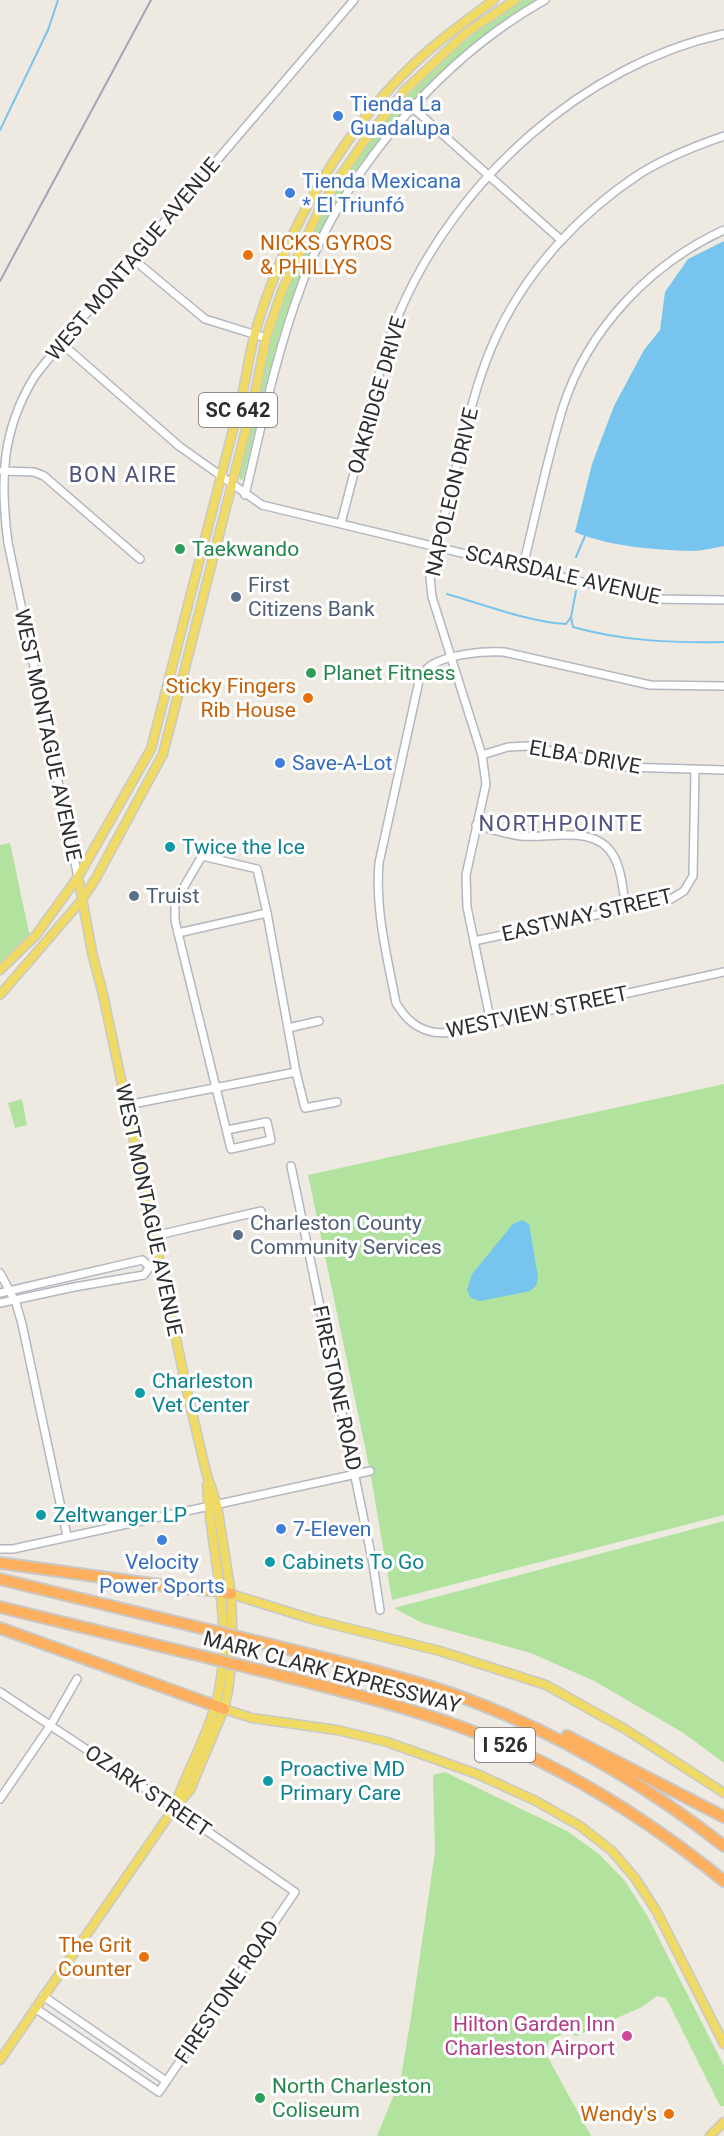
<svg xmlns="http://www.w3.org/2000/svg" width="724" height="2136" viewBox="0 0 724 2136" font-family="Roboto,sans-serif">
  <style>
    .green { fill: #b1e39f }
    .water { fill: #77c4ee }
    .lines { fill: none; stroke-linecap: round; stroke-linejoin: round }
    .stream { stroke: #77c4ee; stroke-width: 2 }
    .minor-casing { stroke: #b4b6c1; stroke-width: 10 }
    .major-casing { stroke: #c9c9c9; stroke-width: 11 }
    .highway-casing { stroke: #c9c9c9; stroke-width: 14 }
    .minor { stroke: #fff; stroke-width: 7 }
    .major { stroke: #efda65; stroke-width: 8 }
    .highway { stroke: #fcaf5f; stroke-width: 10 }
    .rail { stroke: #a3a4b7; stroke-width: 2 }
    .highway-bridge-casing { stroke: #c9c9c9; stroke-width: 14; stroke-linecap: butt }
    .highway-bridge { stroke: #fcaf5f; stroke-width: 10 }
    .shop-dot { fill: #3f7fe0; stroke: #fff; stroke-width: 2 }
    .food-dot { fill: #e8710a; stroke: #fff; stroke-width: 2 }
    .leisure-dot { fill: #2e9e5b; stroke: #fff; stroke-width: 2 }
    .service-dot { fill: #5c6f8a; stroke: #fff; stroke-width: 2 }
    .culture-dot { fill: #0f9aa8; stroke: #fff; stroke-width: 2 }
    .hotel-dot { fill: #d1479c; stroke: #fff; stroke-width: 2 }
    .labels { text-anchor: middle; stroke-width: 6; stroke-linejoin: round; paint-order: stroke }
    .shield { fill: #fff; stroke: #6d6d6d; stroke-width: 1.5 }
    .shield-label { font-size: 20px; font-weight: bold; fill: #2e2e2e }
    .shop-label { font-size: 21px; fill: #366cbe; stroke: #fff; text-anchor: start }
    .food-label { font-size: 21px; fill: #c56008; stroke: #fff; text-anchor: end }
    .street-label { font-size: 21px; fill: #2e2e2e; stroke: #fff }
    .leisure-label { font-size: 21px; fill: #27864d; stroke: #fff; text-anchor: start }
    .service-label { font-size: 21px; fill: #4e5e75; stroke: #fff; text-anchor: start }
    .culture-label { font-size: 21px; fill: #0d838f; stroke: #fff; text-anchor: start }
    .hotel-label { font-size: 21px; fill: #b23c85; stroke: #fff; text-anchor: end }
    .neighbourhood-label { font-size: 22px; letter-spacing: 1.5px; fill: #4e537f; stroke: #fff }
  </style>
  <rect width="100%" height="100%" fill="#efeae1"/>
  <g class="green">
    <path d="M522 0H536C421 71 334 181 289 307 269 363 258 422 243 479L240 480 239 469C252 416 262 362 280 310 322 184 409 72 522 0Z"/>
    <polygon points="10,843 30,937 0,966 0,845"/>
    <polygon points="724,1084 724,1515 392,1600 370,1471 308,1175"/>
    <polygon points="22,1099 27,1125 15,1128 8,1103"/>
    <polygon points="724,1521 724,1763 682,1732 594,1681 531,1653 422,1623 394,1608"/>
    <polygon points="445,1772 567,1831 599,1854 625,1881 648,1917 724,2066 724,2106 720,2106 666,1998 657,1996 642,2007 576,2036 567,2032 549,2041 546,2054 591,2136 377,2136 401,2077 411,2017 435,1852 433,1775"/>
  </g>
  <g class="water">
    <path d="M724 241V546C713 548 702 551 691 551 656 550 607 546 575 532L592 464 614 406 644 350 660 330 665 292 688 259Z"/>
    <polygon points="522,1220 529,1224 538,1277 536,1286 530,1291 480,1301 471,1298 467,1290 472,1274 513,1224"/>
  </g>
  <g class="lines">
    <g class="stream">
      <polyline points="0,130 48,30 58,0"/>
      <polyline points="576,557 585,536"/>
      <path d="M447 594C482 604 529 622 566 624L571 617 576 591"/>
      <path d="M571 617 573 627C622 641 673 643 724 642"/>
    </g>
    <defs>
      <g id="minor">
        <polyline points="413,108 561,240"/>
        <polyline points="133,259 205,319 266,338"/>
        <polyline points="61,343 179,446 262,505 653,599 724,600"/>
        <polyline points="3,471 34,472 44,476 140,559"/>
        <path d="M245 495C262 424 276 353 302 284 343 172 441 58 545 0"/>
        <path d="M341 523C351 485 361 447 370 409 379 375 387 341 401 309 458 179 583 65 724 34"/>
        <path d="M523 566C536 514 547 459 563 407 588 329 650 264 724 230"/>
        <path d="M724 686 650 685 504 652C483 651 448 654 430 666 425 670 422 675 419 681L379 863C375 910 387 956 396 1003 409 1025 426 1036 452 1032L724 972"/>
        <polyline points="482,755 508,747 529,746 624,767 724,770"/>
        <path d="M476 825C491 829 506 834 521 836 550 839 595 824 613 855 622 870 623 892 626 909"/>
        <path d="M78 877 8 543C0 482 1 430 35 376 43 365 53 354 61 343L354 0"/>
        <polyline points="178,933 267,913"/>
        <polyline points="474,941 671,899 684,891 693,876 695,770"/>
        <path d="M491 1023 467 907 466 875 486 784 482 755 432 597 430 577C439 535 450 494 460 452 470 412 479 373 497 335 527 270 581 212 641 173 667 157 695 146 724 136"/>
        <polyline points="288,1028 319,1021"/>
        <polyline points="127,1105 296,1072 305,1108 337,1102"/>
        <polyline points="227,1130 267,1122 271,1140 231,1149 178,933 175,920 175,902 202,856 257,869 267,913 296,1072"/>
        <polyline points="291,1166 373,1564 380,1610"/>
        <polyline points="154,1236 261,1211"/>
        <polyline points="0,1273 16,1303 22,1324 67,1536"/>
        <polyline points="0,1293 142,1260 150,1267"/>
        <polyline points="0,1303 74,1287 144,1275 150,1267 160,1265"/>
        <polyline points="0,1549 13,1549 370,1471"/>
        <polyline points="0,1692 164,1801 295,1892 159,2092 35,2008"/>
        <polyline points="0,1799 50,1726 77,1679"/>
        <polyline points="43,1996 166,2081"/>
      </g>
      <g id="major">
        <path d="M0 970 36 935 78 877 151 749 243 391C247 372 250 352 255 333 285 230 347 121 429 50 450 32 472 16 494 0"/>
        <polyline points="0,995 81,901 96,878 163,754 255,394 266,338 282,291 320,208 339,178 363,143 405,90 466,33 515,0"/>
        <polyline points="231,1594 315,1620 440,1651 546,1685 625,1729 724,1793"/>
        <polyline points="224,1709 252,1718 337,1730 387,1742 477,1774 536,1801 580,1826 612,1851 635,1878 657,1912 724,2044"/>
        <path d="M176 1802C190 1765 211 1729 219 1690 233 1620 211 1554 207 1485"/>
        <polyline points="0,2060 174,1808 190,1790 224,1709 228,1691 233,1650 231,1594 217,1505 206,1472 188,1395 102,990 93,957 78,877"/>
        <polyline points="710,2136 724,2122"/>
      </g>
      <g id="highway">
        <polyline points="0,1563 181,1588 213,1590 231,1594"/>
        <polyline points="0,1579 193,1626"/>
        <polyline points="0,1607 193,1654"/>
        <polyline points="0,1628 224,1709"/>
        <path d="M264 1643C320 1657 377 1670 432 1687 537 1721 637 1778 724 1846"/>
        <path d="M259 1670C327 1687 395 1703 461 1727 556 1762 645 1817 724 1881"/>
        <polyline points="567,1736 724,1817"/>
      </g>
    </defs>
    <use href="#minor" class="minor-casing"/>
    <use href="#major" class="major-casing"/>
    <use href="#highway" class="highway-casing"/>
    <use href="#minor" class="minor"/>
    <use href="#major" class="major"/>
    <use href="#highway" class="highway"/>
    <polyline class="rail" points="0,281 151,0"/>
    <defs>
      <g id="highway-bridge">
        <polyline points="193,1626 264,1643"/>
        <polyline points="193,1654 259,1670"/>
      </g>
    </defs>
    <use href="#highway-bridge" class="highway-bridge-casing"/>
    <use href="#highway-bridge" class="highway-bridge"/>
  </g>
  <g class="shop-dot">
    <circle cx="338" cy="116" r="6"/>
    <circle cx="290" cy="193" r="6"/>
    <circle cx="280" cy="763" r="6"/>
    <circle cx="281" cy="1529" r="6"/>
    <circle cx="162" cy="1540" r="6"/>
  </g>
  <g class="food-dot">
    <circle cx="248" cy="255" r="6"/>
    <circle cx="308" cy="698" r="6"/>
    <circle cx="144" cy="1957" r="6"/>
    <circle cx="669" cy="2114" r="6"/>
  </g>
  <g class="leisure-dot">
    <circle cx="180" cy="549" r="6"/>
    <circle cx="311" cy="673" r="6"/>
    <circle cx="260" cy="2098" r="6"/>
  </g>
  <g class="service-dot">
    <circle cx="236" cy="597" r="6"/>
    <circle cx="134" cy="896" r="6"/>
    <circle cx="238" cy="1235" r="6"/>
  </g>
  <g class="culture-dot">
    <circle cx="170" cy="847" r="6"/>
    <circle cx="140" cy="1393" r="6"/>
    <circle cx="41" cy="1515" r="6"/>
    <circle cx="270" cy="1562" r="6"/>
    <circle cx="268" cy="1781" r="6"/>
  </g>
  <circle class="hotel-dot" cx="627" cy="2036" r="6"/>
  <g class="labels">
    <g class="shield">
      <rect x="199" y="393" width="78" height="34" rx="4.5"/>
      <rect x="475" y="1728" width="60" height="34" rx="4.5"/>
    </g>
    <g class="shield-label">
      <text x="238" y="417">SC 642</text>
      <text x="505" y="1752">I 526</text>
    </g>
    <g class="shop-label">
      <text x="350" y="111">Tienda La<tspan x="350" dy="24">Guadalupa</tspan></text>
      <text x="302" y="188">Tienda Mexicana<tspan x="302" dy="24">* El Triunfó</tspan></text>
      <text x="292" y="770">Save-A-Lot</text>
      <text x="293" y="1536">7-Eleven</text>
      <text x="162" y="1569" text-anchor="middle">Velocity<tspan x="162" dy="24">Power Sports</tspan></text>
    </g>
    <g class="food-label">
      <text x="260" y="250" text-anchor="start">NICKS GYROS<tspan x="260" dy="24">&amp; PHILLYS</tspan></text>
      <text x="296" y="693">Sticky Fingers<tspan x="296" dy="24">Rib House</tspan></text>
      <text x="132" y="1952">The Grit<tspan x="132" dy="24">Counter</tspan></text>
      <text x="657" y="2121">Wendy's</text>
    </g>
    <g class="street-label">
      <text transform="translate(133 259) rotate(-50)" y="7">WEST MONTAGUE AVENUE</text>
      <text transform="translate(377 395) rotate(-74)" y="7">OAKRIDGE DRIVE</text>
      <text transform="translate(452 492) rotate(-77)" y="7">NAPOLEON DRIVE</text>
      <text transform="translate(563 575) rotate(13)" y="7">SCARSDALE AVENUE</text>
      <text transform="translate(48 735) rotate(78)" y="7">WEST MONTAGUE AVENUE</text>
      <text transform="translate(585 757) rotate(10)" y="7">ELBA DRIVE</text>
      <text transform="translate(587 915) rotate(-13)" y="7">EASTWAY STREET</text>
      <text transform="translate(537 1012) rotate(-12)" y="7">WESTVIEW STREET</text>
      <text transform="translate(149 1210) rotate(78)" y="7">WEST MONTAGUE AVENUE</text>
      <text transform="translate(337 1388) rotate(78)" y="7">FIRESTONE ROAD</text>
      <text transform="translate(332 1672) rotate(15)" y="7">MARK CLARK EXPRESSWAY</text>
      <text transform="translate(148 1791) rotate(34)" y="7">OZARK STREET</text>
      <text transform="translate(227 1992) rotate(-56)" y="7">FIRESTONE ROAD</text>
    </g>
    <g class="leisure-label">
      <text x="192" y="556">Taekwando</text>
      <text x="323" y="680">Planet Fitness</text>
      <text x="272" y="2093">North Charleston<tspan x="272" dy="24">Coliseum</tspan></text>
    </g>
    <g class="service-label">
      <text x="248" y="592">First<tspan x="248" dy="24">Citizens Bank</tspan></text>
      <text x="146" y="903">Truist</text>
      <text x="250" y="1230">Charleston County<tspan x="250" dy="24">Community Services</tspan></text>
    </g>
    <g class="culture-label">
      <text x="182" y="854">Twice the Ice</text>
      <text x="152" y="1388">Charleston<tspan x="152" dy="24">Vet Center</tspan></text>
      <text x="53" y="1522">Zeltwanger LP</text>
      <text x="282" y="1569">Cabinets To Go</text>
      <text x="280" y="1776">Proactive MD<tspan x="280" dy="24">Primary Care</tspan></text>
    </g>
    <g class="hotel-label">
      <text x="615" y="2031">Hilton Garden Inn<tspan x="615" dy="24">Charleston Airport</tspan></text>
    </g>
    <g class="neighbourhood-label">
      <text x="123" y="482">BON AIRE</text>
      <text x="561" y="831">NORTHPOINTE</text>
    </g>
  </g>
</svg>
